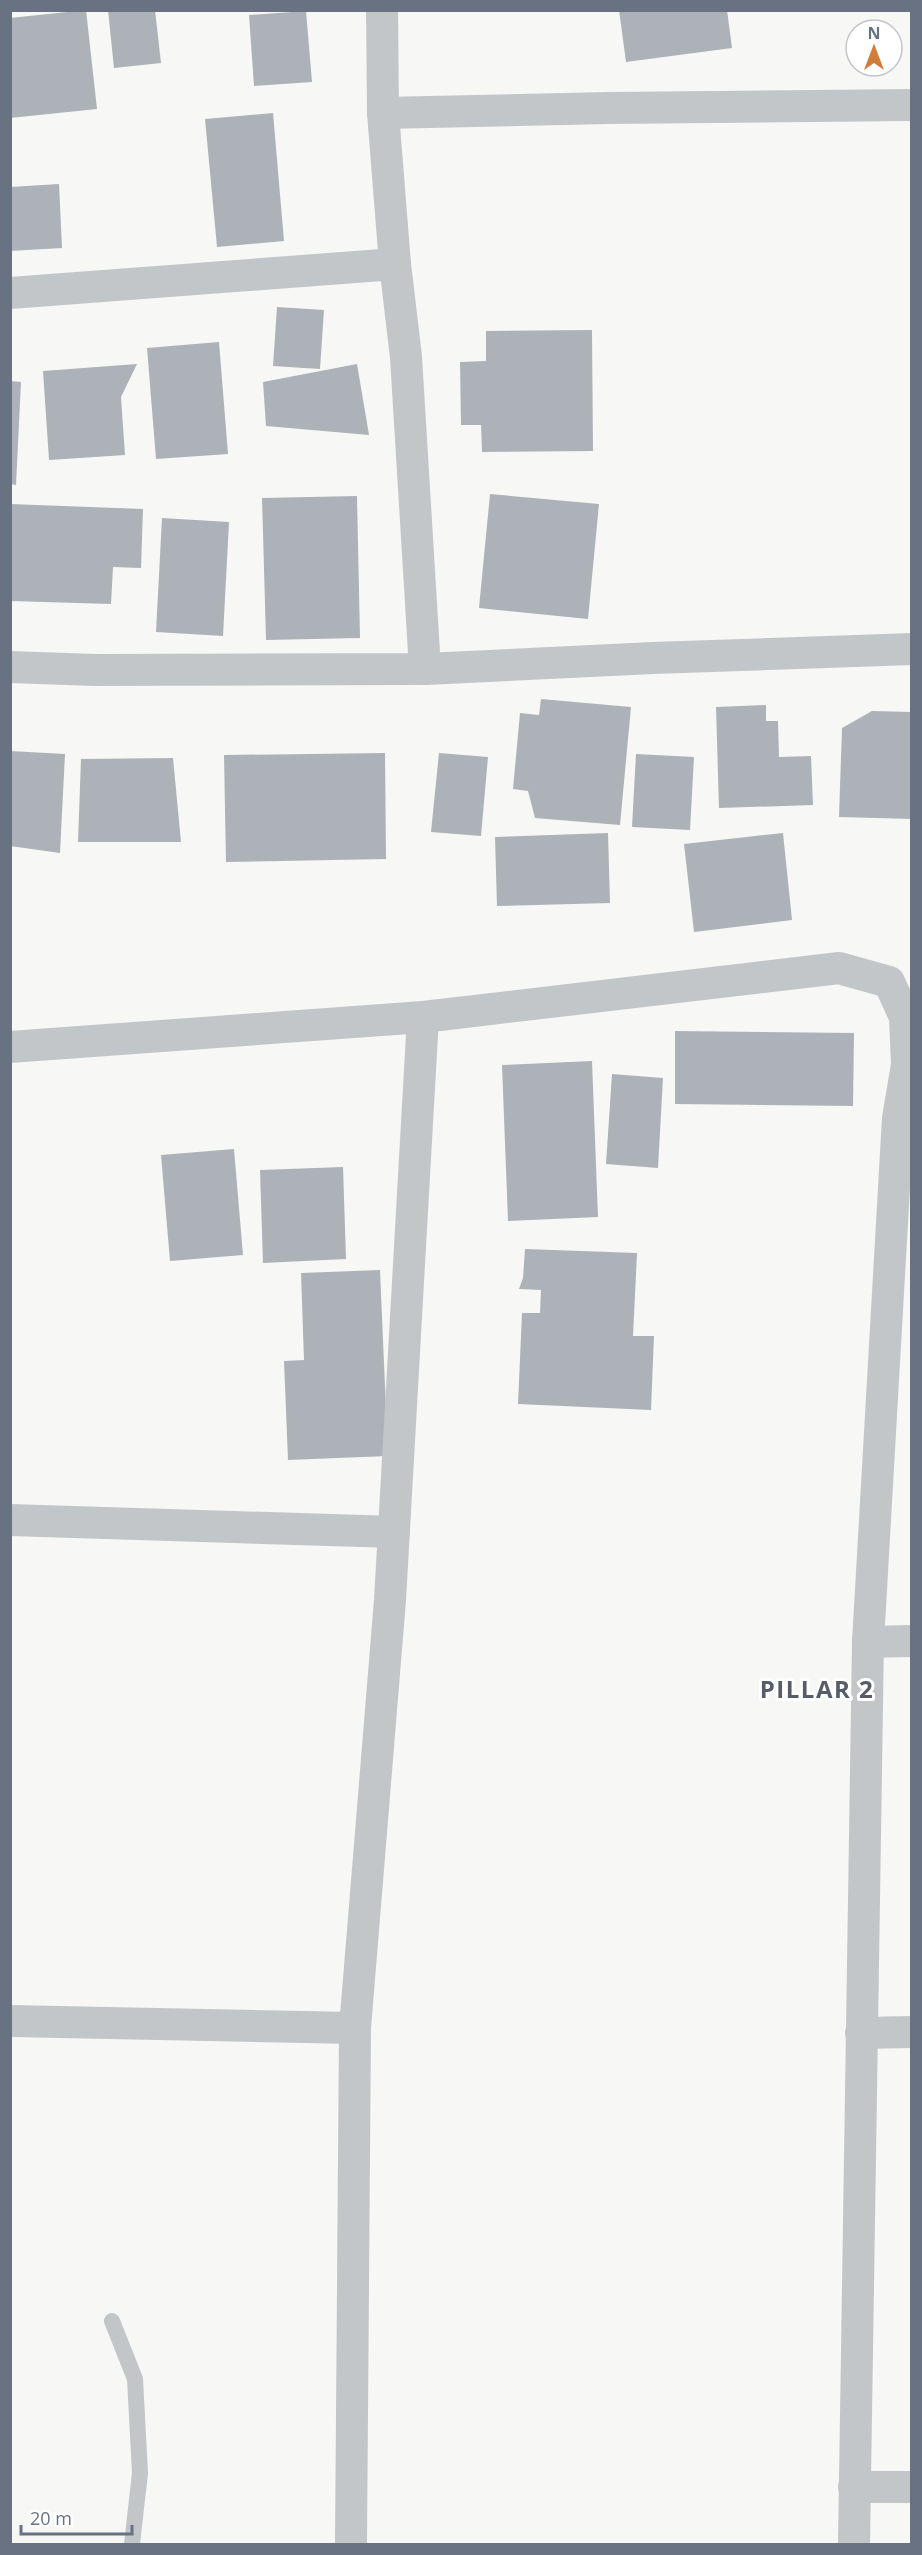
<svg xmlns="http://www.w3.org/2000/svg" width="922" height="2555" viewBox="0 0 922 2555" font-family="'Open Sans',sans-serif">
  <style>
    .building { fill: #adb2b8 }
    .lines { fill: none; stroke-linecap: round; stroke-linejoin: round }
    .service { stroke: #c3c6c9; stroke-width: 16 }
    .minor { stroke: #c3c6c9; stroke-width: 32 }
    .labels { text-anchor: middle; stroke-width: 6; stroke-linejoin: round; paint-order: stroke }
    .district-label { font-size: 24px; font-weight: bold; letter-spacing: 1.5px; fill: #565d68; stroke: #fff }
  </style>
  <rect width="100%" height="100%" fill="#f7f7f5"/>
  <g class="building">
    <polygon points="86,10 97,109 10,118 10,18"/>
    <polygon points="108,10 155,10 161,63 114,68"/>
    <polygon points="619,10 727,10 732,48 626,62"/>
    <polygon points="306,11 312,82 254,86 249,15"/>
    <polygon points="273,113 284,241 217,247 205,119"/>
    <polygon points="59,184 62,248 10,251 10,187"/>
    <polygon points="277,307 324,310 320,369 273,366"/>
    <polygon points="592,330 593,451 482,452 481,425 461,425 460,362 486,361 486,331"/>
    <polygon points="219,342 228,454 156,459 147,348"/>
    <polygon points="137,364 121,397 125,455 49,460 43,371"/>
    <polygon points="357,364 369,435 266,426 263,382"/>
    <polygon points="10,381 21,382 16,485 10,484"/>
    <polygon points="490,494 599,504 588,619 479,608"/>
    <polygon points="357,496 360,638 266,640 262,498"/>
    <polygon points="10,504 143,509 141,568 113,567 111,604 10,601"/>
    <polygon points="162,518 229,522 223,636 156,632"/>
    <polygon points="541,699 631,707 620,825 535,818 528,791 513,789 520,713 539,715"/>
    <polygon points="766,705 766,721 778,721 779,757 811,756 813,805 719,808 716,707"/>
    <polygon points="872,711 912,712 912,819 839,817 842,728"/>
    <polygon points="10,751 65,754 60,853 10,846"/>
    <polygon points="385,753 386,859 226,862 224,755"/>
    <polygon points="439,753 488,757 481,836 431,832"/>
    <polygon points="636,754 694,757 690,830 632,827"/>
    <polygon points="173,758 181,842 78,842 81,759"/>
    <polygon points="608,833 610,903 497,906 495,837"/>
    <polygon points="783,833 792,920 694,932 684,844"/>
    <polygon points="675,1031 854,1033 853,1106 675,1104"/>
    <polygon points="592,1061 598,1217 508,1221 502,1065"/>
    <polygon points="612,1074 663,1078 658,1168 606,1164"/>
    <polygon points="234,1149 243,1255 170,1261 161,1155"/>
    <polygon points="343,1167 346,1259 263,1263 260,1170"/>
    <polygon points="525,1249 637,1253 633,1336 654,1336 651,1410 518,1404 522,1313 540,1313 541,1290 519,1289 523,1278"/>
    <polygon points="380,1270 388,1456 288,1460 284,1361 304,1360 301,1273"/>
  </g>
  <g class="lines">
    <polyline class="service" points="112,2321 135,2379 140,2473 132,2544"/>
    <g class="minor">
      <polyline points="382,10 383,113 395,264 406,357 425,669"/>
      <polyline points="383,113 609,108 912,105"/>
      <polyline points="10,293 395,264"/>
      <polyline points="10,667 95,670 425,669 653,658 912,649"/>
      <polyline points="10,1047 423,1017 839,968 889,982 905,1017 907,1065 898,1118 868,1642 854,2544"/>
      <polyline points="10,1520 394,1532"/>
      <polyline points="868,1642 912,1641"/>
      <polyline points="10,2021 355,2028"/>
      <polyline points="861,2033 912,2032"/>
      <polyline points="854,2487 912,2487"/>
      <polyline points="351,2544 355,2028 390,1600 423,1017"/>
    </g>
  </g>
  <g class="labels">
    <g class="district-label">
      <text x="817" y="1698">PILLAR 2</text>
    </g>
  </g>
  <rect width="922" height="2555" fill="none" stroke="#697282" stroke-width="24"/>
  <g transform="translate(874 48)"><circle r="28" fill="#ffffff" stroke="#c3c7cd" stroke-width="1.5"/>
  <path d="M0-4.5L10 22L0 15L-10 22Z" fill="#d17d3a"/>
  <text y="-9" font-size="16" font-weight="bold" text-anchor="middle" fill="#697282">N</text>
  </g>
  <path d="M21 2525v9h111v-9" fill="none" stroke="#697282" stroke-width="3"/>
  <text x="30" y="2525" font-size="18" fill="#697282" stroke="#ffffff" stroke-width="4.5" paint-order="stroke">20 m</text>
</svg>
